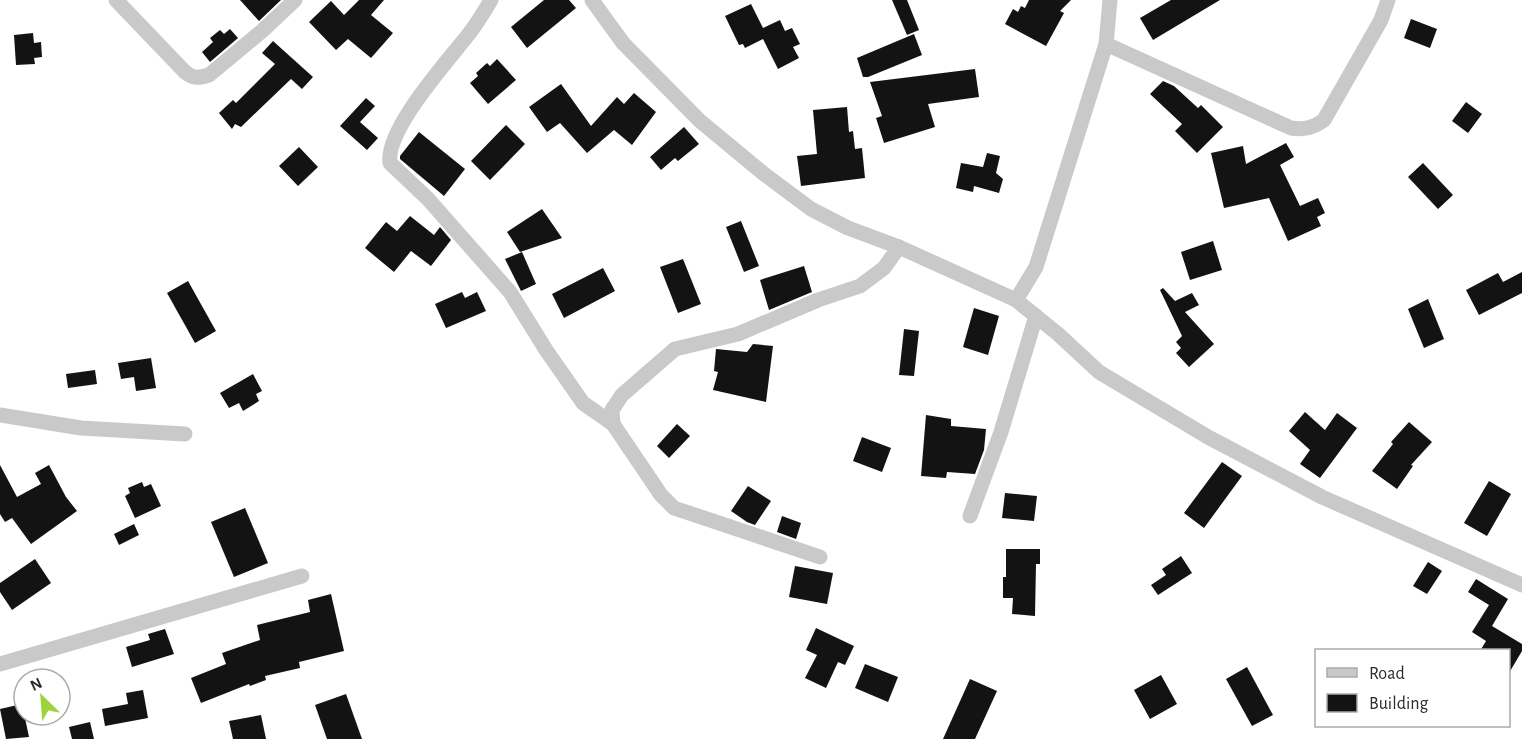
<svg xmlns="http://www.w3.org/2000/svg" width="1522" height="739" viewBox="0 0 1522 739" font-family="'Alegreya Sans',sans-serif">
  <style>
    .building { fill: #131313 }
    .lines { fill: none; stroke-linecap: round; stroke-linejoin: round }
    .street { stroke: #c9c9c9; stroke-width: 15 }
  </style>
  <rect width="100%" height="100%" fill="#fff"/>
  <g class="building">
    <polygon points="240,0 281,0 259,21"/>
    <polygon points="359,0 384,0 371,15 393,33 371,58 348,39 336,50 309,22 331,1 344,15"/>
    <polygon points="544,0 569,0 576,8 527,48 511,27"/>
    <polygon points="892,0 907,0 919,30 907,35"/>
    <polygon points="1029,0 1071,0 1060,11 1064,13 1046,46 1005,24 1013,9 1018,12 1021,6 1025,8"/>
    <polygon points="1171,0 1220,0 1153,40 1140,18"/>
    <polygon points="751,4 763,28 780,20 785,31 792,28 800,44 793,47 799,58 778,69 763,39 745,48 743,44 739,45 725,16"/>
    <polygon points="1411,19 1437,29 1430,48 1404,38"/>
    <polygon points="230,29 238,38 210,62 202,52 213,42 210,38 220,30 224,34"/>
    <polygon points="33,33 34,43 41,42 42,57 34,58 35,64 16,65 14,35"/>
    <polygon points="914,34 922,55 868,77 863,77 857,58"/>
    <polygon points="273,41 313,77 302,89 291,79 241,127 235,124 232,129 219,113 233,100 236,103 275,64 262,53"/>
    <polygon points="497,59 516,80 488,104 470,83 478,76 476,73 487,63 490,66"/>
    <polygon points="975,69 979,97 928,104 935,127 884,143 876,118 882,116 870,82"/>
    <polygon points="1163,81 1174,86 1198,108 1201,105 1223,127 1197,153 1175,131 1182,124 1150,94"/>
    <polygon points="561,84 591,126 617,97 624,104 634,93 656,112 632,145 614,130 587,153 560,123 547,132 529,107"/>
    <polygon points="366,98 375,106 360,122 378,138 367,150 340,126"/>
    <polygon points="1466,102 1482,114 1468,133 1452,121"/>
    <polygon points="847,107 849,132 853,131 855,149 862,148 865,178 801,186 797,156 817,154 813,110"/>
    <polygon points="506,125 525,144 490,180 471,161"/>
    <polygon points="684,127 699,144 678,161 675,158 661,170 650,157"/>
    <polygon points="419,132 465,169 444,196 400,159 400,156"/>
    <polygon points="1286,143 1294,157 1280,165 1300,206 1318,198 1325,213 1317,217 1321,226 1288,241 1269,198 1224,208 1211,153 1243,146 1246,164"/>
    <polygon points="299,147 318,167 298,186 279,166"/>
    <polygon points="987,153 1000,156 996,173 1003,179 999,193 974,186 973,192 956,188 961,163 983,167"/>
    <polygon points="1423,163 1453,195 1438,209 1408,177"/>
    <polygon points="542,209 562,238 520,252 507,232"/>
    <polygon points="410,216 434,235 440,227 451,240 431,266 411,251 394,272 365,248 386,222 397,231"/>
    <polygon points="741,221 759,266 744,272 726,227"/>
    <polygon points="1213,241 1222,270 1190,280 1181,252"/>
    <polygon points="522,252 536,284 521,291 505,259"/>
    <polygon points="683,259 701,304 678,313 660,267"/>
    <polygon points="804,266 812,292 769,310 760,280"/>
    <polygon points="603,268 615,291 564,318 552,294"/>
    <polygon points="1522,272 1522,293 1479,315 1466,290 1498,273 1503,282"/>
    <polygon points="188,281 216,331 195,343 167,293"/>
    <polygon points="1163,288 1175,301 1192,293 1199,305 1185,312 1214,344 1189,367 1176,353 1181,348 1176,342 1182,336 1160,290"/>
    <polygon points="462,292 465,298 477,292 486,311 446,328 435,304"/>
    <polygon points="1428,299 1444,339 1424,348 1408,309"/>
    <polygon points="974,308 999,316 988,355 963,347"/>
    <polygon points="904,329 919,331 914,376 899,375"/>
    <polygon points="753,344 773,346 766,402 713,390 718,372 714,371 716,349 747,352"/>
    <polygon points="151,358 156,388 136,391 134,377 121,379 118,363"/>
    <polygon points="95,370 97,384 68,388 66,374"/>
    <polygon points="253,374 262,391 256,394 259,401 243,411 239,403 229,408 220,393"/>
    <polygon points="1305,412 1325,430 1337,413 1357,428 1320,478 1300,464 1310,450 1289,431"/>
    <polygon points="926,415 951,419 951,426 986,429 984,450 975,474 947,472 946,478 921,476"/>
    <polygon points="1409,422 1432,442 1411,465 1413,466 1397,489 1372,471 1393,444 1391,442"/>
    <polygon points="677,424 690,436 669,458 657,446"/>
    <polygon points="862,437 891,448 882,472 853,461"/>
    <polygon points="1222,462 1242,476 1204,528 1184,513"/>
    <polygon points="0,465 17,497 41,484 35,473 49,465 66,497 77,511 31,544 12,518 5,522 0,514"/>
    <polygon points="1489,481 1511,494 1487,536 1464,523"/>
    <polygon points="142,482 144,487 151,484 161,506 135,518 125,496 130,493 128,488"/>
    <polygon points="748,486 771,501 755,525 747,522 731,511"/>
    <polygon points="1005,493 1037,496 1034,521 1002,518"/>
    <polygon points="245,508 268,563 234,577 211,522"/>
    <polygon points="782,516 801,523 796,539 777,532"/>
    <polygon points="134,524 139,535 119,545 114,534"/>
    <polygon points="1006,549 1040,549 1040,564 1036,564 1035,616 1012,614 1013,598 1003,598 1003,577 1006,577"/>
    <polygon points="1181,556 1192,573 1158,595 1151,585 1166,575 1162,569"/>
    <polygon points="35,559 51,583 12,610 0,592 0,583"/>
    <polygon points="1428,562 1442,571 1427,594 1413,586"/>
    <polygon points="795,566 833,573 827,604 789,597"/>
    <polygon points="1476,579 1508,599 1492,626 1522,644 1522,651 1509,673 1509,651 1480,651 1486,641 1472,632 1489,605 1468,592"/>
    <polygon points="331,594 344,651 299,662 300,668 265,676 266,680 250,686 249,684 201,703 191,678 226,664 222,653 260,640 257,625 310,612 308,600"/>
    <polygon points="816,628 854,646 845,665 838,662 826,688 805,678 817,655 806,650"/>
    <polygon points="165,629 174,654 132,667 126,647 150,640 148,634"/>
    <polygon points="865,664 898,677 888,702 855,688"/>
    <polygon points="1247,667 1273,715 1252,726 1226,679"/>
    <polygon points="1161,675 1177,704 1150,719 1134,690"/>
    <polygon points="970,679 997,691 975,739 943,739"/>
    <polygon points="143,690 148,718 105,726 102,709 128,704 126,693"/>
    <polygon points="346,694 362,739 327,739 315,705"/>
    <polygon points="22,704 29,737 6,739 0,709"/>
    <polygon points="261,715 266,739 233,739 229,721"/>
    <polygon points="90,722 94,739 72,739 69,727"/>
  </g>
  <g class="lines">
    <g class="street">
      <path d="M116 0 185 72C194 79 199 78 209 75L262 31 295 0"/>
      <path d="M491 0C484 12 477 24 468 35 447 62 385 130 390 163L428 199 510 292 546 350 583 403 613 424 661 495 674 508 820 557"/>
      <polyline points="592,0 623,43 700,121 764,174 811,209 848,228 899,247 1016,300 1058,334 1099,372 1208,437 1322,497 1522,585"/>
      <path d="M1106 44 1291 128C1304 130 1313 128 1324 120L1381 20 1388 0"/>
      <polyline points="1016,300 1036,267 1106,44 1110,0"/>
      <polyline points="0,415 81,428 185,434"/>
      <polyline points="613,424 612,410 622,395 675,349 738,334 818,300 860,286 884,268 899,247"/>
      <polyline points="970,516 1001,432 1036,316"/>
      <polyline points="0,664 302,576"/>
    </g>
  </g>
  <rect x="1315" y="649" width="195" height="78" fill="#ffffff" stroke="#ababab" stroke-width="1.5"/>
  <rect x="1327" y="668" width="30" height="9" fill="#c9c9c9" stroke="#ababab" stroke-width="1.5"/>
  <text x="1369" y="679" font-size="18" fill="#2c2c2c">Road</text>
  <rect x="1327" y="694" width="30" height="18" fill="#131313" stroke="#ababab" stroke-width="1.5"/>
  <text x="1369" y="709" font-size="18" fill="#2c2c2c">Building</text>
  <g transform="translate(42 697) rotate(335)"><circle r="28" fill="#ffffff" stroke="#ababab" stroke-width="1.5"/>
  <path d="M0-4.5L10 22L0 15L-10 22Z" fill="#9cd33f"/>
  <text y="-9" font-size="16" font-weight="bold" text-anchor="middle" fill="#2c2c2c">N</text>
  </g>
</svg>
